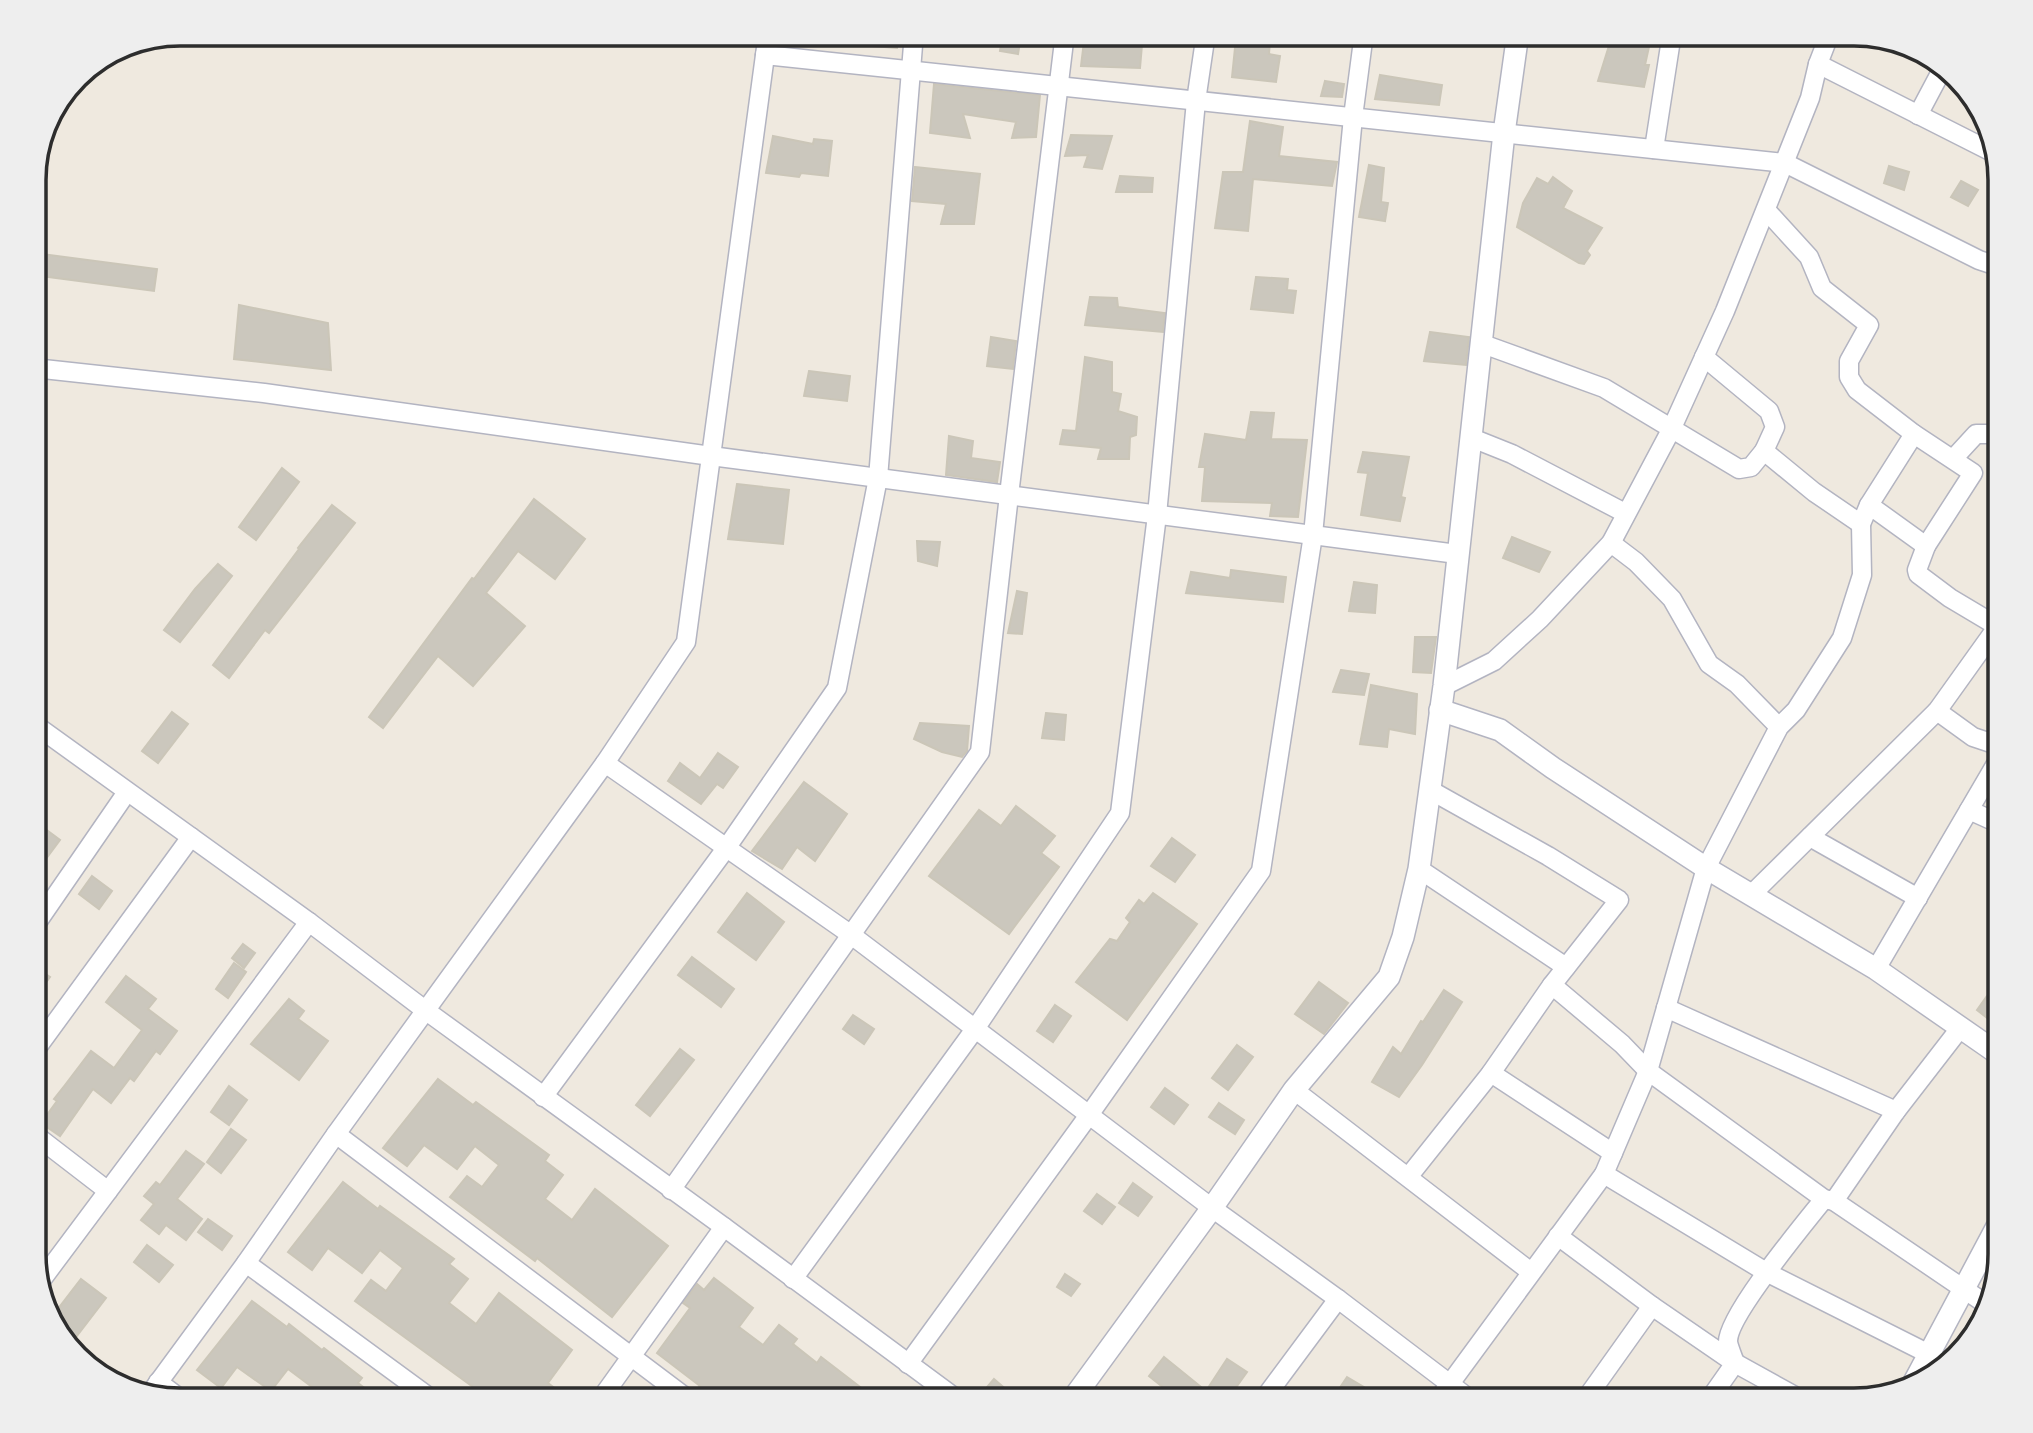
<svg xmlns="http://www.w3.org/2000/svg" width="2033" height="1433" viewBox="0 0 2033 1433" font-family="'Asap Condensed',sans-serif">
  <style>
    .building { fill: #cbc7bd; stroke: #cbc6b8; stroke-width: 2 }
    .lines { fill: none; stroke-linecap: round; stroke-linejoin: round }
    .minor-casing { stroke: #b3b4c1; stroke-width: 21 }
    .tertiary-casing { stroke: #b3b4c1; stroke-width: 24 }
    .minor { stroke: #fff; stroke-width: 18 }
    .tertiary { stroke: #fff; stroke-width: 21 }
    .rim { fill: none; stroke: #2d2d2d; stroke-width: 3.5 }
  </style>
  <rect width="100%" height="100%" fill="#efe9df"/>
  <g class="building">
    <polygon points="847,33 898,33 897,48 846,44"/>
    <polygon points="1003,33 1021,36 1018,54 1000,51"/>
    <polygon points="1085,33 1143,33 1140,68 1081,66"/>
    <polygon points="1613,33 1652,33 1645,65 1649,65 1644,87 1598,81"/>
    <polygon points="1236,38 1270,41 1269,54 1280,56 1276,82 1232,77"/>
    <polygon points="1380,75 1442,85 1439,105 1375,99"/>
    <polygon points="1325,81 1344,84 1342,97 1321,96"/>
    <polygon points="934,84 1040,95 1036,137 1012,138 1016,122 963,114 970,138 930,133"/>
    <polygon points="1250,121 1283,127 1279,156 1337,162 1332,186 1253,179 1248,231 1215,228 1223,172 1243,172"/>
    <polygon points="1071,135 1112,136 1102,169 1084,167 1088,155 1065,156"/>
    <polygon points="773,136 813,144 814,139 832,141 828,176 801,173 799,177 766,173"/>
    <polygon points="1369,165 1384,168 1381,202 1388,203 1385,221 1359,217"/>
    <polygon points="1889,166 1909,172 1904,190 1884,183"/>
    <polygon points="915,167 980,174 974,224 941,224 946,204 912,201"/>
    <polygon points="1120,176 1153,178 1152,192 1116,192"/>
    <polygon points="1553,177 1572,191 1563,208 1602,228 1587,251 1590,255 1584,264 1579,263 1517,227 1523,203 1537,178 1548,184"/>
    <polygon points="1961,181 1978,190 1968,206 1951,197"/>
    <polygon points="34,253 157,269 154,291 34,275"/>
    <polygon points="1256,277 1288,279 1287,290 1296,291 1293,313 1251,309"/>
    <polygon points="1090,297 1117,298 1118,307 1165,313 1163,332 1085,325"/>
    <polygon points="239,305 328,323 331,370 234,359"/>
    <polygon points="1430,332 1469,337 1466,365 1424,361"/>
    <polygon points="991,337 1016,341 1013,369 987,366"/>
    <polygon points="1085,357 1112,362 1112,392 1121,394 1118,411 1137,417 1136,435 1130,437 1129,459 1098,459 1101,448 1060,444 1063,430 1076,431"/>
    <polygon points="809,371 850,376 847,401 804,396"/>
    <polygon points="1251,412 1274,413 1271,439 1307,440 1298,517 1270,516 1272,503 1202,501 1205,467 1199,467 1205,434 1246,440"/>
    <polygon points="949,436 973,441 971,458 1000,462 997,482 946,475"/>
    <polygon points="1363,452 1409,457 1401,497 1405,498 1400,521 1361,515 1368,473 1358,472"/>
    <polygon points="282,468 299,482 256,540 239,527"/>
    <polygon points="737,484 789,490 783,544 728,539"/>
    <polygon points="534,499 585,539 555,579 518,551 486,593 525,626 473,686 438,656 383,728 369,717 472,578 474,579"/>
    <polygon points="332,505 355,523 269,633 265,630 229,678 213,665 299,549 298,548"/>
    <polygon points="1512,537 1550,552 1539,572 1503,558"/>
    <polygon points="917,541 940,542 937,566 918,561"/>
    <polygon points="218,564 232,576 180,642 164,630 195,589"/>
    <polygon points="1231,570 1286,577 1283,602 1186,593 1191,572 1230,578"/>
    <polygon points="1354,582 1377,585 1375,613 1349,611"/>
    <polygon points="1017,591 1027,593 1022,634 1008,633"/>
    <polygon points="1415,637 1436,637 1431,673 1413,672"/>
    <polygon points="1341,670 1369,674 1364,695 1333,692"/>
    <polygon points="1371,685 1417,694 1415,734 1389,729 1387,747 1360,744"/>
    <polygon points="172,712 188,724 158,763 142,751"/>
    <polygon points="1046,713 1066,715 1064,740 1042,738"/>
    <polygon points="920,723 969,726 967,751 962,757 942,752 914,739"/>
    <polygon points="718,753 738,767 723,788 717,784 701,804 668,781 680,763 700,778"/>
    <polygon points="804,782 847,814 815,861 797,847 782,869 752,851"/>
    <polygon points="1016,806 1055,836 1041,853 1059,867 1009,934 929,876 979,810 1001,826"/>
    <polygon points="40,825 60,840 34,875 34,834"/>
    <polygon points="1172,838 1195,855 1175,882 1151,866"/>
    <polygon points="92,876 112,891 99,909 79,894"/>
    <polygon points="747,893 784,922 756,960 718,932"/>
    <polygon points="1153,893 1197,924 1127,1020 1076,982 1110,939 1117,941 1130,922 1126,918 1139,900 1144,904"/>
    <polygon points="243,944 255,953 244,968 232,958"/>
    <polygon points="692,957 734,989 721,1007 678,975"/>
    <polygon points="234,963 246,972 228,998 216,989"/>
    <polygon points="34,966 50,977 34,999"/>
    <polygon points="126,976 156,999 148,1009 177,1031 160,1054 156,1051 134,1081 130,1078 111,1103 93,1089 60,1136 41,1123 57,1101 54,1099 65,1085 91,1051 114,1068 142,1030 106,1002"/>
    <polygon points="1319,982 1348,1003 1324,1034 1295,1014"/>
    <polygon points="1444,990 1462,1002 1422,1065 1399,1097 1372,1082 1393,1047 1401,1054 1421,1021 1423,1022"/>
    <polygon points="1987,996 2000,1005 2000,1009 1991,1021 1977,1010"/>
    <polygon points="289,999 304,1011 298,1019 328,1041 299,1080 251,1044"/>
    <polygon points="1055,1005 1071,1016 1053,1042 1037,1031"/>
    <polygon points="853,1015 874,1029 864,1044 843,1029"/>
    <polygon points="1237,1045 1253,1057 1228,1090 1212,1078"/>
    <polygon points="680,1049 694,1060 650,1116 636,1105"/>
    <polygon points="438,1079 473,1105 476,1102 549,1155 545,1161 563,1175 545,1199 572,1220 595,1189 668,1246 612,1317 537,1258 535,1261 450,1197 467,1176 482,1187 499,1165 475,1146 457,1169 424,1145 407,1166 383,1148"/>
    <polygon points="229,1086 247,1100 229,1125 211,1112"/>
    <polygon points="1165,1088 1188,1105 1174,1124 1151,1107"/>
    <polygon points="1219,1103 1244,1120 1235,1134 1209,1117"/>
    <polygon points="231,1129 246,1140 221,1173 207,1162"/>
    <polygon points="186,1151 204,1164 177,1199 202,1219 186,1240 166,1225 159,1234 141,1220 154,1204 144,1196 156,1182 160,1185"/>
    <polygon points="343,1182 378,1209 380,1206 454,1259 449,1264 468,1279 449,1303 476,1324 499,1293 572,1350 548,1383 570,1400 491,1400 355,1301 371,1280 386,1291 403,1268 380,1250 362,1273 328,1248 312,1270 288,1252"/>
    <polygon points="1133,1183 1152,1197 1138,1216 1119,1203"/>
    <polygon points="1097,1194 1115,1207 1102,1224 1084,1211"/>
    <polygon points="208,1219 232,1236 222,1250 198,1232"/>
    <polygon points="147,1245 173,1265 159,1282 134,1262"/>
    <polygon points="1065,1274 1080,1284 1071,1296 1057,1287"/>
    <polygon points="714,1278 753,1308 739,1327 763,1345 779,1325 797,1339 793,1344 817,1363 821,1357 877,1400 713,1400 698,1388 700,1386 657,1353 690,1308 683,1303 697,1284 704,1290"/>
    <polygon points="81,1279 106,1298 70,1345 53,1326 45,1301 57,1310"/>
    <polygon points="252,1301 287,1327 289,1324 322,1350 324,1348 362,1378 358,1383 380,1400 303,1400 312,1387 288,1369 271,1391 237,1367 221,1388 197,1370"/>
    <polygon points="1164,1357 1206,1391 1227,1359 1247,1372 1227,1400 1179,1400 1149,1376"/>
    <polygon points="1347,1377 1364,1387 1356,1400 1339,1389"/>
    <polygon points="994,1379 1008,1391 1000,1400 976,1400"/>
  </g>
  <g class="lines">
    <defs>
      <g id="minor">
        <polyline points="765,55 1785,163 1979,260 2000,267"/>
        <polyline points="1818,64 1994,153"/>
        <polyline points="1918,115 1944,66"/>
        <polyline points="1654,149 1672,33"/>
        <polyline points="1766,210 1809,257 1822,288 1869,325 1849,361 1849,377 1857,390 1914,434 1973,473 1926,546"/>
        <polyline points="1480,343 1604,388 1739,469 1751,467 1764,451"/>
        <polyline points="1704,357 1769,411 1775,427 1764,451 1814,492 1861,524"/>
        <polyline points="34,368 264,393 711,456 1457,554"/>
        <polyline points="1472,438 1512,454 1625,513"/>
        <polyline points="1953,459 1976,434 2000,434"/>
        <polyline points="1869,505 1926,546 1917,570 1918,574 1950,598 1997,626"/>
        <polyline points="1611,543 1636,562 1672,599 1709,664 1737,684 1779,727"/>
        <polyline points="1444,686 1494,661 1540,619 1611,543 1671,430 1725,311 1810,98 1818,64 1830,33"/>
        <polyline points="1937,711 1973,737 2000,746"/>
        <polyline points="34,724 309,922 425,1010 724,1227 958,1400"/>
        <polyline points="605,763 850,934 1212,1208 1338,1299 1471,1400"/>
        <polyline points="1969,810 2000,824"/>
        <polyline points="1810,837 1918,898"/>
        <polyline points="1419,869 1566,967"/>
        <polyline points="1751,895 1937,711 2000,623"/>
        <polyline points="34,927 127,792"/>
        <polyline points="1876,969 2000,757"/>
        <polyline points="1552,985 1622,1044 1648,1071 1824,1199 1834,1201 1983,1302"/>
        <polyline points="1666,1008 1896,1111"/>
        <polyline points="34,1052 191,837"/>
        <polyline points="1491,1073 1613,1153"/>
        <polyline points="1294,1090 1531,1272"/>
        <polyline points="543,1097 727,847 837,688 878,478 914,33"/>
        <polyline points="34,1134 108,1191"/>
        <polyline points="336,1134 689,1400"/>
        <polyline points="1604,1174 1766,1272 1929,1354 1944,1364"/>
        <polyline points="1409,1176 1491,1073 1552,985 1619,900 1548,856 1430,790"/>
        <polyline points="671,1190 980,752 1009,495 1065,33"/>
        <polyline points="1834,1201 1896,1111 1961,1027"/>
        <polyline points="1558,1236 1652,1306"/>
        <polyline points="246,1263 433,1400"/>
        <polyline points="793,1279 975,1029 1120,813 1157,515 1196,101 1206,33"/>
        <polyline points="40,1282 309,922"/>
        <polyline points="908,1364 1089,1115 1261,871 1313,535 1353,117 1364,33"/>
        <polyline points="158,1382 182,1400"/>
        <polyline points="152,1391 246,1263 336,1134 605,763 686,642 768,33"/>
        <polyline points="600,1400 724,1227"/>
        <polyline points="1263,1400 1338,1299"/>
        <polyline points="1438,1400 1604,1174 1648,1071 1706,868 1779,727 1796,710 1842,638 1862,575 1861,524 1869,505 1914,434"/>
        <polyline points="1585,1400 1652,1306 1735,1363 1802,1400"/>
        <path d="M1709 1400 1735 1363C1733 1357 1729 1348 1728 1342 1727 1316 1805 1223 1824 1199"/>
      </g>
      <g id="tertiary">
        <polyline points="1440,710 1500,730 1553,768 1706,868 1876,969 2000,1055"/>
        <polyline points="1912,1386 2000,1221"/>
        <polyline points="1072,1400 1212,1208 1294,1090 1389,977 1403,937 1419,869 1444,686 1504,133 1518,33"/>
      </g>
    </defs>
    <use href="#minor" class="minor-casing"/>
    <use href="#tertiary" class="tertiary-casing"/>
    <use href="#minor" class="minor"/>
    <use href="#tertiary" class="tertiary"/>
  </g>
  <path d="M0 0H2033V1433H0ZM180 46H1854A134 134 0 0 1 1988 180V1254A134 134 0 0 1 1854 1388H180A134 134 0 0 1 46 1254V180A134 134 0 0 1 180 46Z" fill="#eee" fill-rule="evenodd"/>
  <path class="rim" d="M180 46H1854A134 134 0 0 1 1988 180V1254A134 134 0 0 1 1854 1388H180A134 134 0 0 1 46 1254V180A134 134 0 0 1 180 46Z"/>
</svg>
